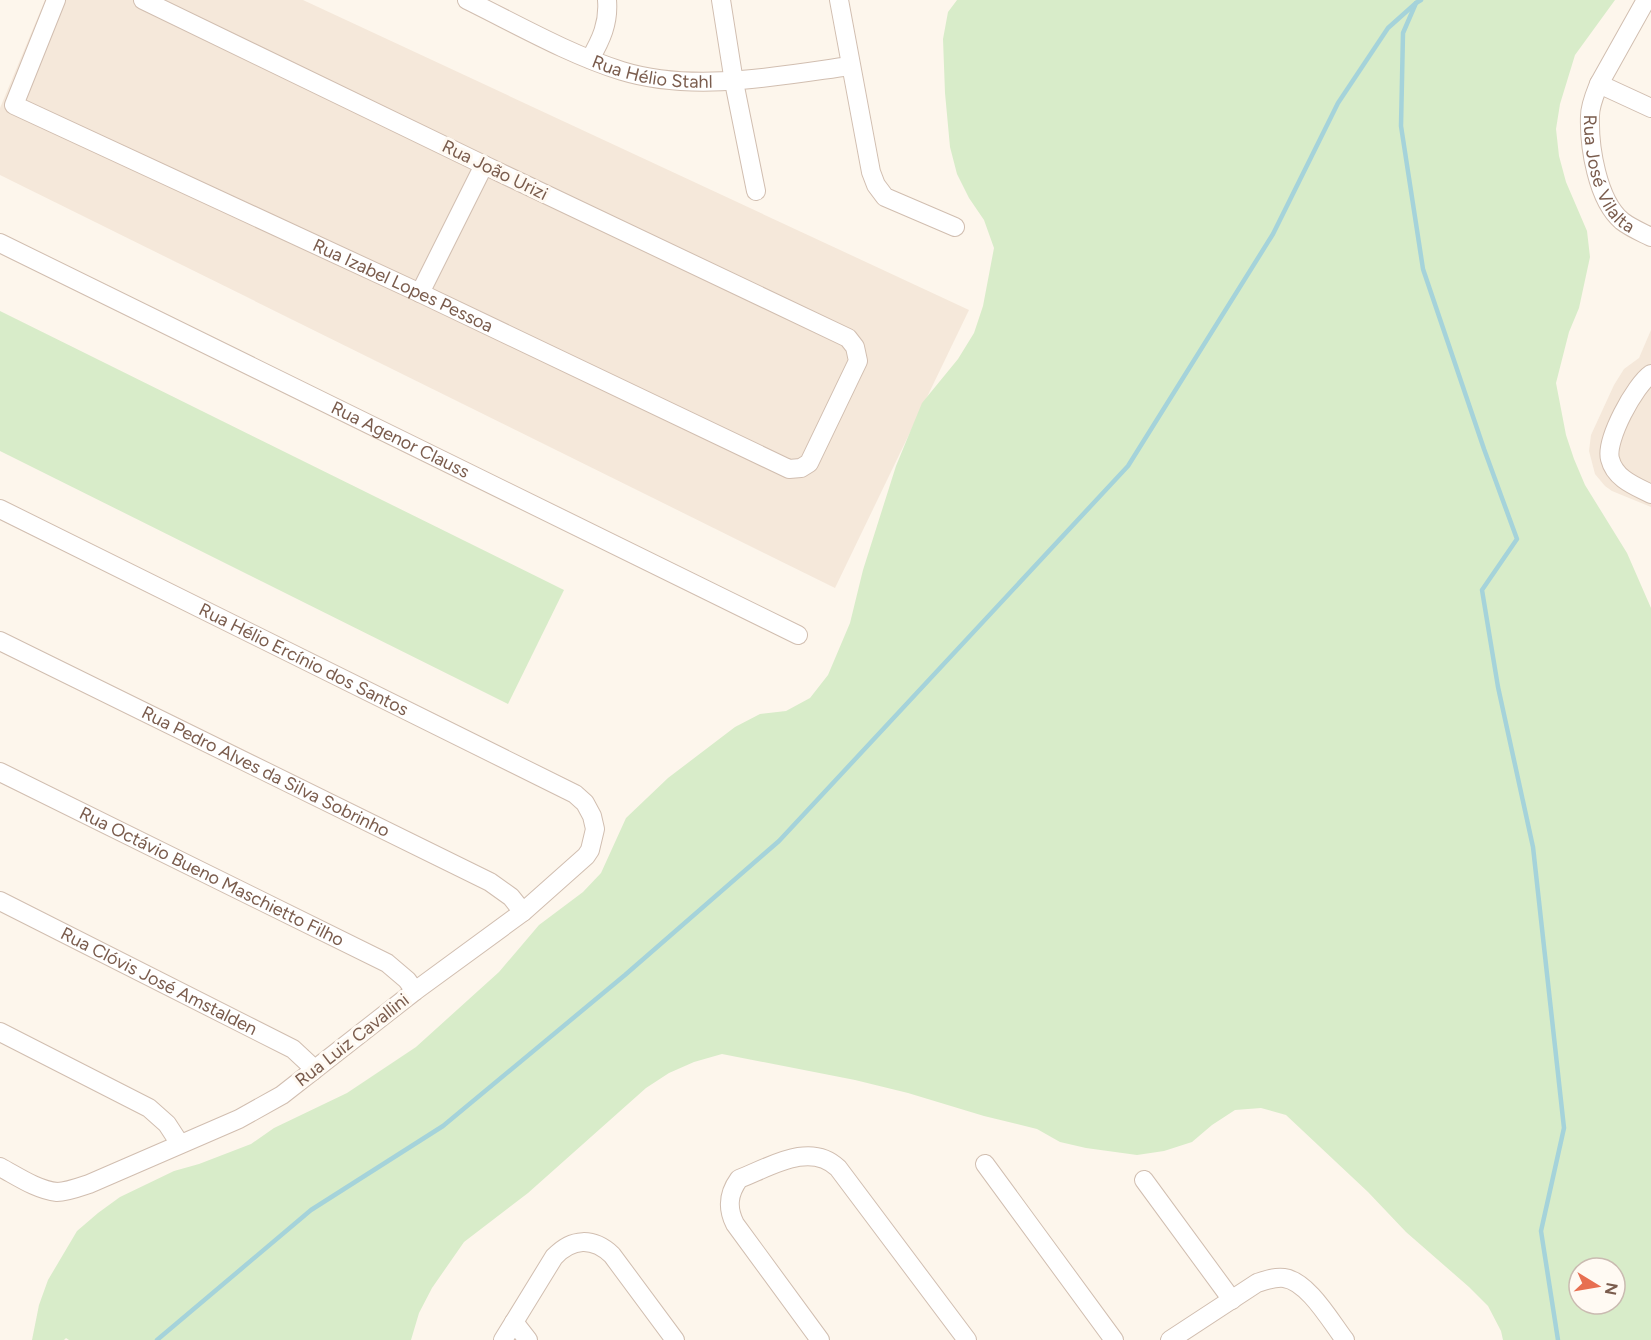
<svg xmlns="http://www.w3.org/2000/svg" width="1651" height="1340" viewBox="0 0 1651 1340" font-family="Figtree,sans-serif">
  <style>
    .residential { fill: #f5e8da }
    .green { fill: #d8ecc9; fill-rule: evenodd }
    .lines { fill: none; stroke-linecap: round; stroke-linejoin: round }
    .stream { stroke: #a5d3da; stroke-width: 4.5 }
    .minor-casing { stroke: #d1beb0; stroke-width: 20 }
    .minor { stroke: #fff; stroke-width: 18 }
    .labels { text-anchor: middle; stroke-width: 6; stroke-linejoin: round; paint-order: stroke }
    .street-label { font-size: 18px; fill: #7a5c4d; stroke: #fffaf3 }
  </style>
  <rect width="100%" height="100%" fill="#fdf6ec"/>
  <g class="residential">
    <polygon points="45,0 303,0 969,310 835,588 0,175 0,108"/>
    <polygon points="1651,330 1651,507 1612,491 1605,486 1595,474 1589,451 1591,435 1614,385 1624,369 1639,358"/>
  </g>
  <g class="green">
    <path d="M957 0H1615L1575 55 1560 104 1556 129 1559 156 1566 182 1587 231 1590 257 1579 308 1569 332 1556 383 1566 435 1574 459 1585 485 1627 553 1651 608V1340H1503L1501 1331 1488 1306 1469 1287 1406 1232 1368 1192 1286 1115 1261 1108 1235 1110 1212 1125 1192 1142 1164 1151 1137 1155 1086 1148 1060 1142 1037 1129 984 1116 908 1093 855 1080 722 1054 694 1062 669 1073 646 1088 528 1193 464 1242 432 1288 419 1313 411 1340H69L66 1338 64 1340H32L39 1305 48 1280 77 1231 98 1213 120 1197 174 1171 199 1164 251 1144 274 1128 347 1093 416 1047 499 972 539 925 583 892 601 873 626 818 668 778 735 727 760 714 786 711 810 698 828 675 850 623 863 570 896 466 922 403 958 359 974 333 983 306 994 248 984 220 969 198 957 174 950 147 945 93 943 39 948 12ZM1579 1268H1615V1304H1579Z"/>
    <polygon points="0,311 564,590 508,704 0,451"/>
  </g>
  <g class="lines">
    <g class="stream">
      <polyline points="1421,0 1416,3 1403,33 1401,126 1423,269 1484,449 1517,539 1482,590 1498,687 1533,847 1564,1128 1541,1231 1558,1340"/>
      <polyline points="157,1340 311,1210 443,1126 625,975 779,841 1128,466 1273,234 1338,103 1388,28 1416,3"/>
    </g>
    <defs>
      <g id="minor">
        <path id="s1" d="M56 0 14 105 420 293 789 469 801 468 809 463 858 361 855 347 848 338 484 165 143 0"/>
        <path id="s2" d="M467 0C516 24 570 55 622 71 694 93 778 76 850 66"/>
        <polyline points="721,0 734,82 756,191"/>
        <polyline points="839,0 871,172 876,185 885,197 955,227"/>
        <path id="s3" d="M1646 0 1599 84C1595 94 1590 105 1590 116 1589 146 1597 200 1622 221 1631 228 1641 232 1651 237"/>
        <path d="M590 59C601 40 609 23 607 0"/>
        <polyline points="1599,84 1651,108"/>
        <path id="s4" d="M0 243 798 635"/>
        <polyline points="420,293 484,165"/>
        <path d="M1651 374C1635 385 1605 440 1610 459 1615 479 1635 486 1651 494"/>
        <path id="s5" d="M0 509 575 794 585 803 592 816 595 829 590 850 586 856 523 912 415 991 282 1095 239 1119 89 1184C80 1187 67 1192 57 1192 37 1190 17 1176 0 1167"/>
        <path id="s6" d="M0 641 490 882 511 897 523 912"/>
        <path id="s7" d="M0 772 387 963 407 980 415 991"/>
        <path id="s8" d="M0 901 293 1049 308 1063 313 1071"/>
        <polyline points="0,1032 149,1108 167,1124 180,1144"/>
        <polyline points="985,1164 1114,1340"/>
        <polyline points="1144,1180 1232,1300"/>
        <polyline points="514,1322 528,1340"/>
        <path d="M503 1340 554 1257C572 1238 593 1237 612 1255L675 1340"/>
        <path d="M820 1340 735 1224C727 1208 728 1194 739 1179 770 1167 810 1141 838 1168L967 1340"/>
        <path d="M1170 1340 1257 1283C1266 1280 1274 1277 1284 1278 1308 1281 1331 1322 1345 1340"/>
      </g>
    </defs>
    <use href="#minor" class="minor-casing"/>
    <use href="#minor" class="minor"/>
  </g>
  <g class="labels">
    <g class="street-label">
      <text dy="6" stroke="none"><textPath href="#s2" startOffset="201">Rua Hélio Stahl</textPath></text>
      <text dy="6" stroke="none"><textPath href="#s3" startOffset="192">Rua José Vilalta</textPath></text>
      <text transform="translate(495 170) rotate(26)" y="6">Rua João Urizi</text>
      <text dy="6" stroke="none"><textPath href="#s1" startOffset="542">Rua Izabel Lopes Pessoa</textPath></text>
      <text dy="6" stroke="none"><textPath href="#s4" startOffset="446">Rua Agenor Clauss</textPath></text>
      <text dy="6" stroke="none"><textPath href="#s5" startOffset="339">Rua Hélio Ercínio dos Santos</textPath></text>
      <text dy="6" stroke="none"><textPath href="#s6" startOffset="296">Rua Pedro Alves da Silva Sobrinho</textPath></text>
      <text dy="6" stroke="none"><textPath href="#s7" startOffset="236">Rua Octávio Bueno Maschietto Filho</textPath></text>
      <text dy="6" stroke="none"><textPath href="#s8" startOffset="178">Rua Clóvis José Amstalden</textPath></text>
      <text transform="translate(352 1040) rotate(-38)" y="6">Rua Luiz Cavallini</text>
    </g>
  </g>
  <g transform="translate(1597 1286) rotate(101)"><circle r="28" fill="#fffaf3" stroke="#cabbb1" stroke-width="1.5"/>
  <path d="M0-4.5L10 22L0 15L-10 22Z" fill="#e76f51"/>
  <text y="-9" font-size="16" font-weight="bold" text-anchor="middle" fill="#7a5c4d">N</text>
  </g>
</svg>
